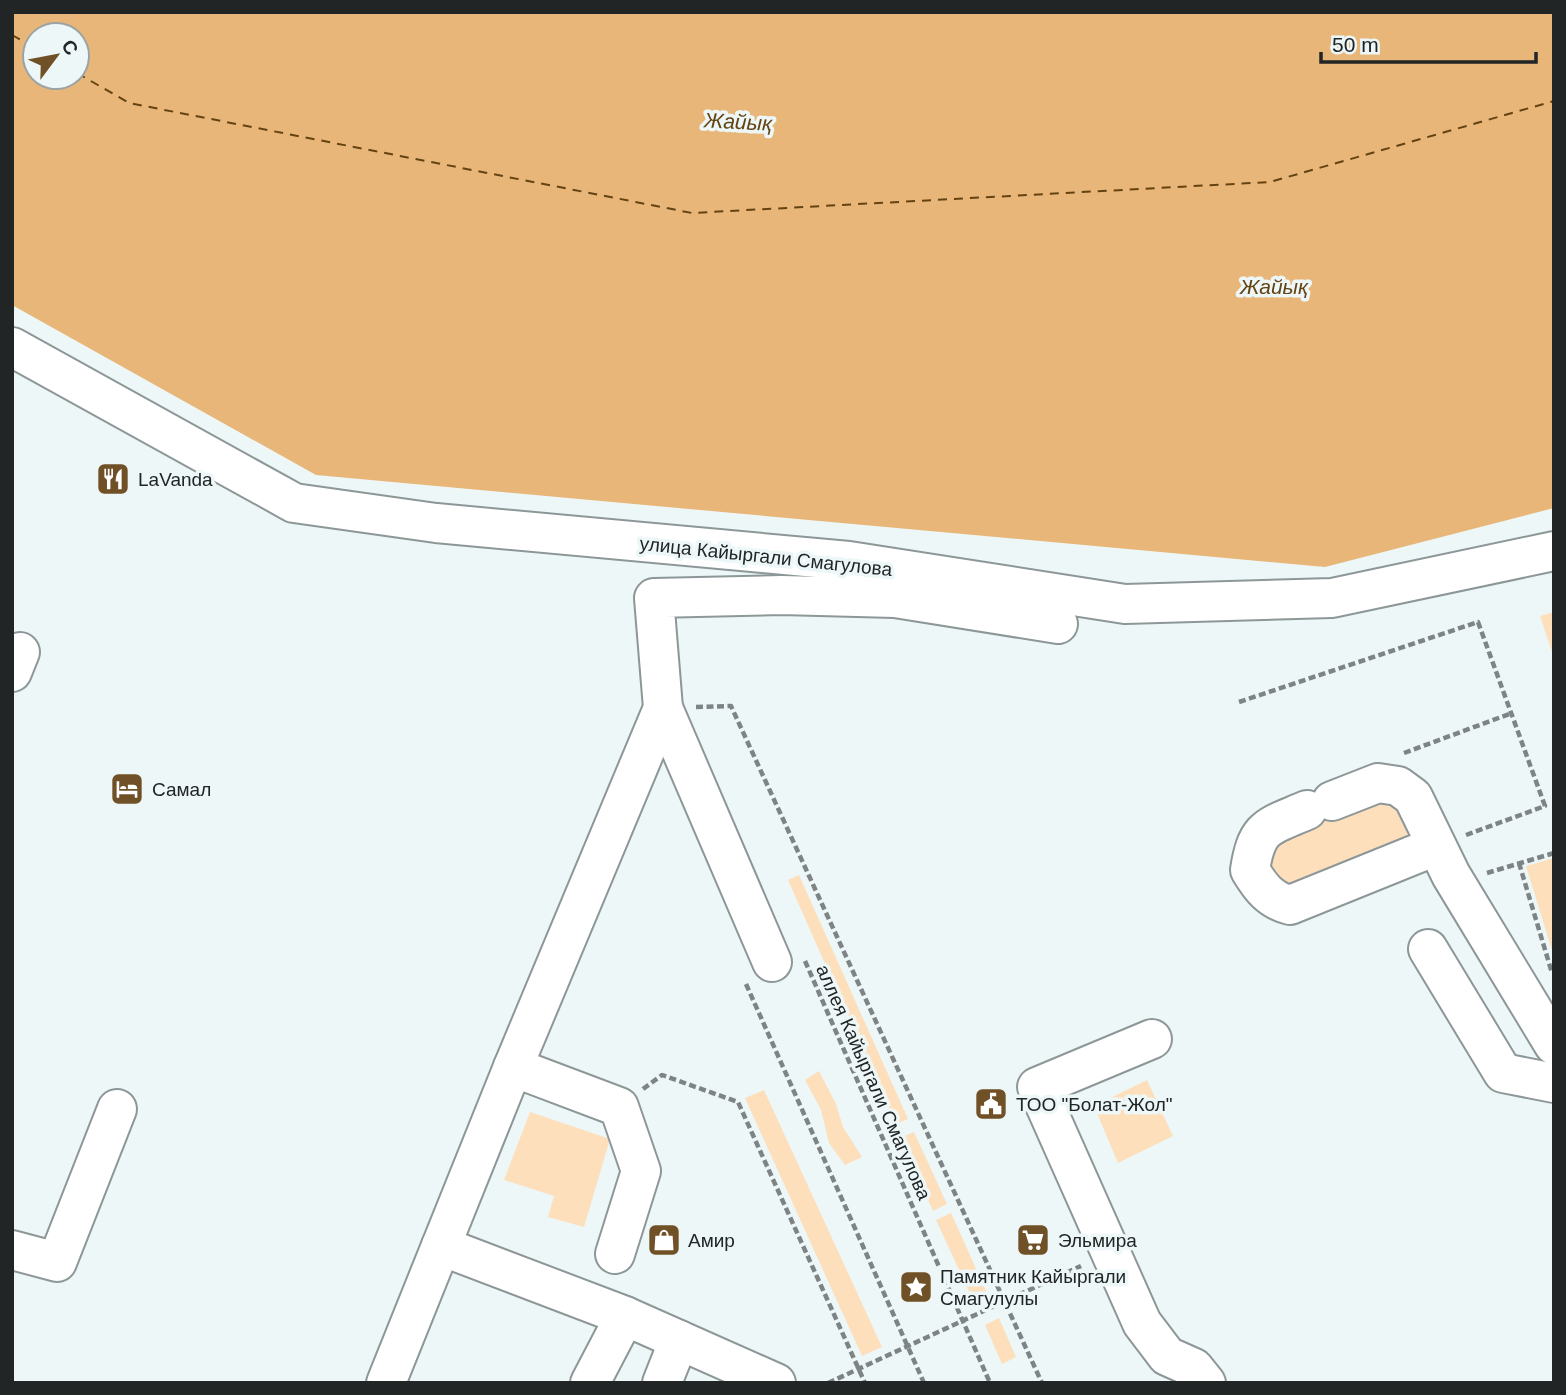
<svg xmlns="http://www.w3.org/2000/svg" width="1566" height="1395" viewBox="0 0 1566 1395" font-family="Helvetica,sans-serif">
  <style>
    .green { fill: #fddfbc }
    .water { fill: #e8b678; fill-rule: evenodd }
    .lines { fill: none; stroke-linecap: round; stroke-linejoin: round }
    .ferry { stroke: #644313; stroke-width: 2; stroke-dasharray: 9 7; stroke-linecap: butt }
    .minor-casing { stroke: #8d9798; stroke-width: 42 }
    .path { stroke: #7e8485; stroke-width: 4.5; stroke-dasharray: 7 3.5; stroke-linecap: butt }
    .minor { stroke: #fff; stroke-width: 38 }
    .labels { text-anchor: middle; stroke-width: 7; stroke-linejoin: round; paint-order: stroke }
    .poi-label { font-size: 19px; fill: #212525; stroke: #edf7f8; text-anchor: start }
    .street-label { font-size: 19px; fill: #212525; stroke: #edf7f8 }
    .water-label { font-size: 21px; font-style: italic; fill: #644313; stroke: #edf7f8 }
  </style>
  <rect width="100%" height="100%" fill="#edf7f8"/>
  <g class="green">
    <polygon points="1554,612 1554,658 1540,616"/>
    <path d="M1374 802C1401 802 1411 816 1406 842L1298 892 1271 883 1264 847 1271 838Z"/>
    <polygon points="1554,858 1554,957 1526,866"/>
    <polygon points="799,875 908,1119 896,1124 788,880"/>
    <polygon points="819,1071 836,1104 843,1127 862,1157 845,1165 829,1143 821,1110 805,1080"/>
    <polygon points="1147,1080 1173,1136 1118,1163 1094,1106"/>
    <polygon points="764,1090 882,1347 862,1356 745,1098"/>
    <polygon points="530,1112 610,1139 584,1227 548,1217 554,1196 504,1180"/>
    <polygon points="914,1132 947,1204 933,1211 900,1138"/>
    <polygon points="951,1213 987,1293 973,1300 936,1220"/>
    <polygon points="999,1318 1016,1357 1002,1364 985,1325"/>
  </g>
  <path class="water" d="M12 12H1554V508L1325 567 316 475 12 305ZM35 35H77V77H35Z"/>
  <g class="lines">
    <g class="ferry">
      <polyline points="12,35 35,48"/>
      <polyline points="77,73 129,103 692,213 1270,182 1554,101"/>
    </g>
    <defs>
      <g id="minor">
        <polyline points="12,347 294,503 436,523 849,561 1125,604 1332,598 1554,551"/>
        <polyline points="12,672 20,652"/>
        <polyline points="663,708 772,962"/>
        <polyline points="1332,801 1378,783 1398,786 1413,797 1451,875 1554,1045"/>
        <path d="M1307 810C1268 827 1257 825 1250 870 1261 888 1270 900 1290 905L1436 846"/>
        <polyline points="1428,949 1503,1073 1554,1083"/>
        <polyline points="1152,1039 1037,1087 1142,1323 1167,1356 1194,1368 1206,1383"/>
        <polyline points="441,1246 513,1067"/>
        <polyline points="12,1250 57,1262 117,1109"/>
        <polyline points="615,1254 641,1171 619,1107 513,1067 663,708 654,598 781,595 895,598 1058,624"/>
        <polyline points="386,1383 441,1246 625,1316"/>
        <polyline points="590,1383 625,1316 776,1383"/>
        <polyline points="662,1383 679,1340"/>
      </g>
    </defs>
    <use href="#minor" class="minor-casing"/>
    <g class="path">
      <polyline points="1239,702 1478,622 1545,806 1466,835"/>
      <polyline points="696,707 731,706 1042,1383"/>
      <polyline points="1404,753 1512,713"/>
      <polyline points="1519,863 1552,973"/>
      <polyline points="1487,873 1554,853"/>
      <polyline points="805,961 990,1383"/>
      <polyline points="746,984 924,1383"/>
      <polyline points="643,1089 662,1075 738,1102 865,1383"/>
      <polyline points="828,1383 1081,1266"/>
    </g>
    <use href="#minor" class="minor"/>
  </g>
  <defs>
    <symbol id="restaurant-square" viewBox="-11 -11 22 22"><rect x="-9" y="-9" width="18" height="18" rx="4" fill="#705026" stroke="#edf7f8"/><path d="M-5-6h1v4h1v-4h1v4h1v-4h1v5L-1.5 .5V6h-2V.5L-5-1ZM5-6V6H3V1.5H1.5Q1.5-4 5-6Z" fill="#fff"/></symbol>
    <symbol id="hotel-square" viewBox="-11 -11 22 22"><rect x="-9" y="-9" width="18" height="18" rx="4" fill="#705026" stroke="#edf7f8"/><path d="M-6-4.5h1.5V1H6V5H4.5V3h-9V5H-6ZM-4 0a1.8 1.8 0 1 1 3.6 0ZM.5 0V-2.5h3Q6-2.5 6 0Z" fill="#fff"/></symbol>
    <symbol id="civic-square" viewBox="-11 -11 22 22"><rect x="-9" y="-9" width="18" height="18" rx="4" fill="#705026" stroke="#edf7f8"/><path d="M-.6-6.5H3V-4.5H.6V-3L4-1V1h2V6H-6V1h2V-1L-.6-3ZM-1.2 2.5V6h2.4V2.5Z" fill="#fff"/></symbol>
    <symbol id="shop-square" viewBox="-11 -11 22 22"><rect x="-9" y="-9" width="18" height="18" rx="4" fill="#705026" stroke="#edf7f8"/><path d="M-5-2.5h2.3a2.7 3.5 0 0 1 5.4 0H5L5.5 6h-11ZM-1.5-2.5h3a1.5 2.3 0 0 0-3 0Z" fill="#fff"/></symbol>
    <symbol id="supermarket-square" viewBox="-11 -11 22 22"><rect x="-9" y="-9" width="18" height="18" rx="4" fill="#705026" stroke="#edf7f8"/><path d="M-6-5.5h2.5l.6 2H6L4.5 2H-2.5L-4.4-4H-6ZM-1.5 3.2a1.3 1.3 0 1 0 .1 0ZM3 3.2a1.3 1.3 0 1 0 .1 0Z" fill="#fff"/></symbol>
    <symbol id="sight-square" viewBox="-11 -11 22 22"><rect x="-9" y="-9" width="18" height="18" rx="4" fill="#705026" stroke="#edf7f8"/><path d="M0-6L1.8-2.2L6-1.7L2.9 1.2L3.7 5.4L0 3.3L-3.7 5.4L-2.9 1.2L-6-1.7L-1.8-2.2Z" fill="#fff"/></symbol>
  </defs>
  <g fill-rule="evenodd">
    <use href="#restaurant-square" x="94" y="460" width="38" height="38"/>
    <use href="#hotel-square" x="108" y="770" width="38" height="38"/>
    <use href="#civic-square" x="972" y="1085" width="38" height="38"/>
    <use href="#shop-square" x="645" y="1221" width="38" height="38"/>
    <use href="#supermarket-square" x="1014" y="1221" width="38" height="38"/>
    <use href="#sight-square" x="897" y="1268" width="38" height="38"/>
  </g>
  <g class="labels">
    <g class="poi-label">
      <text x="138" y="486">LaVanda</text>
      <text x="152" y="796">Самал</text>
      <text x="1016" y="1111">ТОО "Болат-Жол"</text>
      <text x="688" y="1247">Амир</text>
      <text x="1058" y="1247">Эльмира</text>
      <text x="940" y="1283">Памятник Кайыргали<tspan x="940" dy="22">Смагулулы</tspan></text>
    </g>
    <g class="street-label">
      <text transform="translate(766 556) rotate(6)" y="7">улица Кайыргали Смагулова</text>
      <text transform="translate(874 1082) rotate(66)" y="7">аллея Кайыргали Смагулова</text>
    </g>
    <g class="water-label">
      <text transform="translate(738 122) rotate(3)" y="7">Жайық</text>
      <text x="1274" y="294">Жайық</text>
    </g>
  </g>
  <rect width="1566" height="1395" fill="none" stroke="#212525" stroke-width="28"/>
  <g transform="translate(56 56) rotate(58)"><circle r="33" fill="#edf7f8" stroke="#9ba3a4" stroke-width="2"/>
  <path d="M0-5L12 26L0 18L-12 26Z" fill="#705026"/>
  <text y="-10" font-size="19" font-weight="bold" text-anchor="middle" fill="#212525">С</text>
  </g>
  <path d="M1321 52v10h215v-10" fill="none" stroke="#212525" stroke-width="3.5"/>
  <text x="1332" y="52" font-size="21" fill="#212525" stroke="#edf7f8" stroke-width="5" paint-order="stroke">50 m</text>
</svg>
